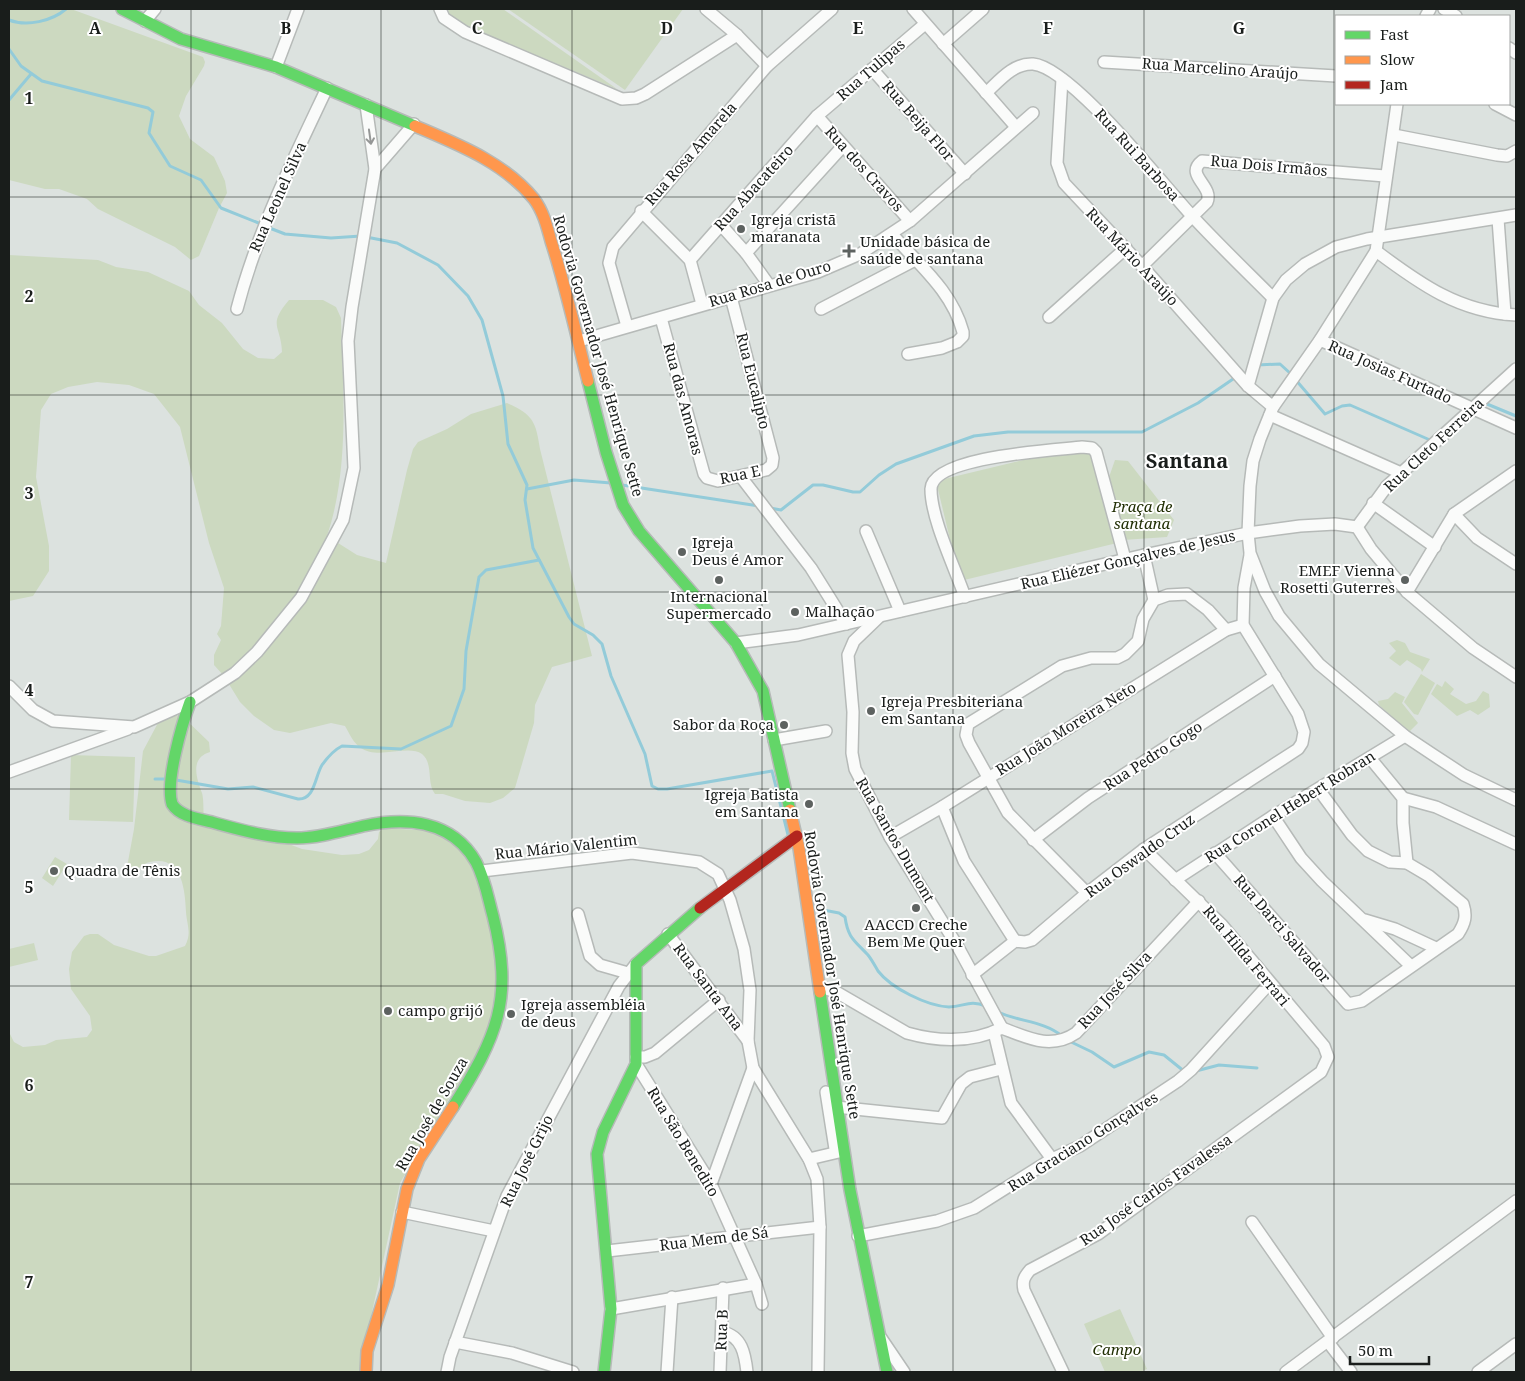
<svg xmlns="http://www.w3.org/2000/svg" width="1525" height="1381" viewBox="0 0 1525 1381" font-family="'Noto Serif',serif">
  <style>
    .green { fill: #ccd9c0 }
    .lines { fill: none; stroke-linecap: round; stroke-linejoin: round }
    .stream { stroke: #93cbd9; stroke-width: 3 }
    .street-casing { stroke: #b6bab8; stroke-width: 14 }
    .fast-casing { stroke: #b6bab8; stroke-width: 14 }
    .slow-casing { stroke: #b6bab8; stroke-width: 14 }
    .jam-casing { stroke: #b6bab8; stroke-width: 14 }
    .street { stroke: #fafbfa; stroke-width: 11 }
    .fast { stroke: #63d668; stroke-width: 11 }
    .slow { stroke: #ff974d; stroke-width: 11 }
    .jam { stroke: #b3261e; stroke-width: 11 }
    .oneway { stroke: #959796 }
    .grid { fill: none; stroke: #191d1b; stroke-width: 1; stroke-opacity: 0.55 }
    .poi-dot { fill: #5d6260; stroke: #fff; stroke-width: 2 }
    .labels { text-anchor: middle; stroke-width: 4; stroke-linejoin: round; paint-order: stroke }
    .street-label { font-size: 15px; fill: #191d1b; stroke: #fff }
    .poi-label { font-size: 15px; fill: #191d1b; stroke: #fff; text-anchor: start }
    .park-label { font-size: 15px; font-style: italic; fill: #212f04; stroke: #fff }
    .district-label { font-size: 20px; font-weight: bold; fill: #191d1b; stroke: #fff }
    .grid-label { font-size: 16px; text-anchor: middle; font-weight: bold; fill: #191d1b; stroke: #fff; stroke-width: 4; stroke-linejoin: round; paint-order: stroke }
  </style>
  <rect width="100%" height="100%" fill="#dce2df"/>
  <g class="green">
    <polygon points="9,9 71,9 203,57 205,62 204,66 186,96 179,116 190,139 214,157 225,181 227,193 219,208 199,256 191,260 175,247 98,209 87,199 59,189 45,189 9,180"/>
    <polygon points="448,9 503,9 617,89 456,22 449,14"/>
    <polygon points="508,9 683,9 625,90"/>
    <path d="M9 255 98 260 116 267 148 272 189 291 199 305 222 323 243 349 258 358 274 359 282 352C281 325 267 326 289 300H323L336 307 341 318C343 388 350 468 327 536L357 555 386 563 407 470 413 449 418 442 447 429 471 414 507 403C533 414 536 422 540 449L592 656 552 667 535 705 534 723 515 788 503 798 490 803 465 801 443 794H435C426 783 434 764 422 754 408 744 378 760 361 748 354 744 349 733 345 726L331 723 290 733 274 730 254 716 240 702 224 676 214 665V655L221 640 217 634 221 626 224 588 209 543 180 427 154 394 129 385 97 382 68 387 51 394 41 410 36 477 49 546V571L33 596 9 601Z"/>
    <polygon points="1093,443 1117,543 960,581 936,481"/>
    <polygon points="1115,460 1128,461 1174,520 1167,537 1123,540 1108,480"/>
    <polygon points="1397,640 1405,643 1410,652 1430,659 1422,672 1421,669 1407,660 1400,666 1389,658 1396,651 1389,643"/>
    <polygon points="1421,674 1435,683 1418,715 1414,714 1404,702"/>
    <polygon points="1445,681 1454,689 1450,694 1466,704 1476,701 1483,691 1489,694 1490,707 1478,715 1470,710 1457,716 1431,694 1437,684 1442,687"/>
    <polygon points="1395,692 1405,697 1402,703 1418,723 1409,732 1379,705 1378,701 1388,699"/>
    <path d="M171 714 183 717 209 742 210 752C190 758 196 777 202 793 204 800 203 810 204 817L273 838 302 849 342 855 359 854 369 850 378 839 379 832 384 828 434 831 465 854 488 905 497 966 496 1010 470 1068 449 1099 400 1183 359 1372H9V1032L14 1042 23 1047 45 1045 56 1040 87 1037 92 1030 90 1016 71 989 69 969 72 952 84 936 90 934H98L114 945 149 956H156L185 946C192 933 187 926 186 912 185 889 182 855 150 862 144 863 139 869 133 871L127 867 134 829 143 751 159 721Z"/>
    <polygon points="71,755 135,757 133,822 69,820"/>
    <polygon points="55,857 67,864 53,886 42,878"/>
    <polygon points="34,943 38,960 9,967 9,949"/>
    <polygon points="1120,1309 1147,1369 1140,1372 1105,1372 1084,1324"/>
  </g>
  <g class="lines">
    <g class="stream">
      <path d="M9 20C27 27 52 21 66 9"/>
      <polyline points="9,49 21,66 42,81 148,108 153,112 149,133 170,166 201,180 221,208 261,224"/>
      <polyline points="9,100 31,74"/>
      <polyline points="267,227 285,234 331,238 361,236 397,243 438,265 468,296 482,320 503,396 508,444 527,485 525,500 533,548 569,617 574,624 593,635 602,644 611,676 645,754 652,786 658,789 667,789 772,771 788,835"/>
      <polyline points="1257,365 1280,364 1291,374"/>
      <polyline points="1295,379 1325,414 1342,406 1350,405 1430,440 1433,439"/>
      <polyline points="1483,405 1487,404 1516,416"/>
      <polyline points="622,485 759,506"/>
      <polyline points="527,489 574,480 611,483"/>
      <polyline points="770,508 781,510 813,485 823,485 853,492 860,492 879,475 896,464 974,436 1008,432 1142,432 1198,403 1236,377"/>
      <polyline points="155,779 168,779"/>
      <path d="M176 780 228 789 253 787 298 799C315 800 315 776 322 765 327 758 334 750 342 746L401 749 451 726 464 689 466 651 479 577 486 570 539 560"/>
      <path d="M813 908 839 913 845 917C848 938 854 940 868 955 872 960 875 966 878 971 891 988 927 1006 949 1007 964 1007 969 999 986 1006"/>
      <path d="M998 1012C1020 1022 1044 1021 1062 1036"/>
      <polyline points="1069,1041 1092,1052 1114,1067 1149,1052 1164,1055 1185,1072"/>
      <polyline points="1196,1071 1219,1065 1257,1068"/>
    </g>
    <defs>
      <g id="street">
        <polyline points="440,9 444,18 465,32 622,99 636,98 645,94 737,35"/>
        <polyline points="706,9 737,35 767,66"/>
        <polyline points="913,9 1016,127"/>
        <polyline points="1444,9 1456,16"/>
        <polyline points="1426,16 1430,9"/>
        <polyline points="145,21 155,9"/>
        <polyline points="943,44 983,9"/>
        <polyline points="1509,48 1516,53"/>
        <polyline points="1104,62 1336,76"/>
        <polyline points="276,67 298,9"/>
        <polyline points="872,69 965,174"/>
        <polyline points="1062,79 1057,163 1064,183 1142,266 1248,386 1273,407"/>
        <path d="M986 93C999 81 1013 63 1033 64 1071 67 1164 186 1193 217 1219 245 1246 271 1273 298"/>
        <polyline points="1397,104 1376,251 1320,340 1273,407 1260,439 1253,461 1250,486 1248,533 1250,553 1265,591 1279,616 1319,664 1405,736 1432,754 1464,775 1516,800"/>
        <polyline points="1495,104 1516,115"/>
        <polyline points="817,116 910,221"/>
        <polyline points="1394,135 1497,155 1507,156 1516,151"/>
        <polyline points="375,169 414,124"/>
        <polyline points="641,211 690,260 702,304"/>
        <polyline points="1498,219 1505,314"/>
        <polyline points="721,225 746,253 769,285"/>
        <path d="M892 234C919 265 952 291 963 332V336L957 342 942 348 908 354"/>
        <path d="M1376 251C1420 284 1459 312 1516 315"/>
        <polyline points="746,253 843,146"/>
        <polyline points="690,260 817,116 925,24"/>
        <path d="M1142 266 1207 202C1214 186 1184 175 1202 161L1385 176"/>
        <path d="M237 309C257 232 293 160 327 88"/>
        <polyline points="821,309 915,260"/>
        <polyline points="1049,317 1126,248"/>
        <polyline points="661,318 704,474 707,478 718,481 766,470 772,465 773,458 731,297"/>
        <polyline points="627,326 609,263 613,247 767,66 832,9"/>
        <polyline points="1320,340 1516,428"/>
        <polyline points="579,341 818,272 860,254 910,221 1033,113"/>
        <polyline points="1248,386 1273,298 1286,280 1305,264 1336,247 1367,239 1516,215"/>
        <polyline points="1270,415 1401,473"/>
        <polyline points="741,477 811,568 846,624"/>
        <polyline points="1373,503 1435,547"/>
        <polyline points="1454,514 1477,538 1516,564"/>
        <polyline points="1357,527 1387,486 1516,369"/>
        <polyline points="1357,527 1371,549 1407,592 1473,648 1516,677"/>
        <polyline points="866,531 900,611"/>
        <polyline points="1144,555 1154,600"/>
        <polyline points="1407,592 1454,514 1516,471"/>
        <path d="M965 597C955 568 931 519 931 489 932 456 1057 450 1082 447L1092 448 1096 452 1125 559"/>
        <polyline points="879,617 854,641 848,655 853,712 852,753 855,769 890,837 958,947 1002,1028"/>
        <polyline points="736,643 798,635 1144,555 1248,533 1300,526 1335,524 1357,527"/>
        <polyline points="9,686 33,710 53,721 134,727 190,702 235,673 257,652 301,598 343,520 354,468 348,341 352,307 375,169 366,105"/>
        <polyline points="774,740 826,731"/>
        <polyline points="1370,758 1403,798 1403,823 1407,863"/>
        <polyline points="9,772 128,729"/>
        <polyline points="1403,798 1436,807 1516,844"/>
        <polyline points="942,807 964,861 1015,941"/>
        <polyline points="1273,816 1301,858 1322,881 1411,966"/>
        <polyline points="890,837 942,807 1226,630 1243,625"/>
        <polyline points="1033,840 1088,798 1275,676"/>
        <path d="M1215 853 1348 1004 1362 1001 1458 934C1465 923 1467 916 1463 904L1429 876 1407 863 1390 862 1368 851 1352 835 1319 790"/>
        <polyline points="482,871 632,853 699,862 718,874 730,900 744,949 750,990 748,1041 753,1068 809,1159 817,1179 820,1227 818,1372"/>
        <polyline points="1175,880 1273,816 1405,736"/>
        <polyline points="1087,893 1008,813 969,743 966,735 968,724 1062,666 1091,658 1117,658 1125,654 1138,641 1143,619 1154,600 1168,595 1187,594 1208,610 1226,630"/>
        <polyline points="578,914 590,956 600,965 628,973"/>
        <polyline points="1365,920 1395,929 1436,948"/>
        <polyline points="668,934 748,1041"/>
        <polyline points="972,975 1015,941 1025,942 1032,940 1087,893 1144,849 1298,749 1302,743 1304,732 1298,714 1243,625 1244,588 1250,555"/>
        <path d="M821 987 838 993 907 1033C939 1042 972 1043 1002 1028 1028 1038 1051 1050 1076 1033L1199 901"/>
        <polyline points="994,1032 1011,1103 1052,1159"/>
        <polyline points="636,1057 645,1057 655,1053 719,1000"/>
        <polyline points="636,1064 711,1184 756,1284 762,1304"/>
        <polyline points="826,1092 835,1149"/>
        <polyline points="836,1107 942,1118 961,1084 970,1077 1001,1069"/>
        <polyline points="809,1159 843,1151"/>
        <polyline points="711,1184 753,1068"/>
        <polyline points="402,1212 494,1231"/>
        <polyline points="1252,1222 1333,1338"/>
        <polyline points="858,1236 937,1221 974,1208 1052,1159 1080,1146 1178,1081 1191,1070 1269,984"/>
        <polyline points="607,1251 820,1227"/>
        <polyline points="611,1309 756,1284"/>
        <path d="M722 1332C742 1336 745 1354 747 1372"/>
        <polyline points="881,1338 904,1372"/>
        <polyline points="455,1342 512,1353 573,1372"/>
        <polyline points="1328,1342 1351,1372"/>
        <polyline points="447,1372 450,1357 507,1196 619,986 636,964"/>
        <polyline points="667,1372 672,1297"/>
        <polyline points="720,1372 723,1288"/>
        <path d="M1063 1372 1024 1290C1022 1281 1024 1277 1030 1270L1098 1234 1321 1072 1328 1057 1324 1046 1222 925 1144 849"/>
        <polyline points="1286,1372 1516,1201"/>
        <polyline points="1478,1372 1516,1344"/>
      </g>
      <g id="fast">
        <polyline points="122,9 181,39 276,67 415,126"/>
        <polyline points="588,381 606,452 623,505 639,531 736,643 763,691 790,810"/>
        <path d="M190 702C182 724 165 782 172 804 180 817 201 819 215 823 241 830 269 838 297 838 319 838 341 831 363 826 406 817 452 820 476 862 485 879 488 898 493 916 514 1000 497 1036 453 1107"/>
        <polyline points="820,992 850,1190 887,1372"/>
        <polyline points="604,1372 611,1309 597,1154 603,1132 636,1064 636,964 700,908"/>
      </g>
      <g id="slow">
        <path d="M415 126C457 144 504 162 534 199 543 211 547 226 551 241 566 287 576 334 588 381"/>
        <polyline points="790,810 799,848 820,992"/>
        <polyline points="366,1372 367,1351 388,1285 407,1189 419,1159 453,1107"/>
      </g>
      <polyline id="jam" points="700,908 797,836"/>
    </defs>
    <use href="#street" class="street-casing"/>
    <use href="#fast" class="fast-casing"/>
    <use href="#slow" class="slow-casing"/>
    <use href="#jam" class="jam-casing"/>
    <use href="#street" class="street"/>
    <use href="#fast" class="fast"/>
    <use href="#slow" class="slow"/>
    <use href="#jam" class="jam"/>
  </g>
  <defs><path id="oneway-shaft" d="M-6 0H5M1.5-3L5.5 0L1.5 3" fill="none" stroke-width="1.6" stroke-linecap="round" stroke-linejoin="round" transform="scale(1.25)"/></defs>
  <use class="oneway" href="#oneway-shaft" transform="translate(370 137) rotate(82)"/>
  <path class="grid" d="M191 9V1372M381 9V1372M572 9V1372M762 9V1372M953 9V1372M1144 9V1372M1334 9V1372M9 197H1516M9 395H1516M9 592H1516M9 789H1516M9 986H1516M9 1184H1516"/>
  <g class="poi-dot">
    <circle cx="741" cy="229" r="5"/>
    <path d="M846.5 243.5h5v5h5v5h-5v5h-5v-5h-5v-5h5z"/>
    <circle cx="682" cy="552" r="5"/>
    <circle cx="719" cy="580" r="5"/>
    <circle cx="1405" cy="580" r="5"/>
    <circle cx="795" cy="612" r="5"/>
    <circle cx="871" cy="711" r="5"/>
    <circle cx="784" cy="725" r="5"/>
    <circle cx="809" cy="804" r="5"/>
    <circle cx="54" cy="871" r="5"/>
    <circle cx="916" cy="908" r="5"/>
    <circle cx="388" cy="1011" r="5"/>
    <circle cx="511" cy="1014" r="5"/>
  </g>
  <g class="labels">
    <g class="street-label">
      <text transform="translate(1220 69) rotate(4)" y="5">Rua Marcelino Araújo</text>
      <text transform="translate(871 70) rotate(-41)" y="5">Rua Tulipas</text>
      <text transform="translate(918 121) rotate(49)" y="5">Rua Beija Flor</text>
      <text transform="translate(691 154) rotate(-49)" y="5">Rua Rosa Amarela</text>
      <text transform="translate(1137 155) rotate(48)" y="5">Rua Rui Barbosa</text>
      <text transform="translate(1269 166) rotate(5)" y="5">Rua Dois Irmãos</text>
      <text transform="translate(864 169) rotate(48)" y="5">Rua dos Cravos</text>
      <text transform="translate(754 188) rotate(-48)" y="5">Rua Abacateiro</text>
      <text transform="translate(278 197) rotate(-66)" y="5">Rua Leonel Silva</text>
      <text transform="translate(1132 257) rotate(47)" y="5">Rua Mário Araújo</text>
      <text transform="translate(770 284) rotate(-17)" y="5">Rua Rosa de Ouro</text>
      <text transform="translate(598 356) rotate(74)" y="5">Rodovia Governador José Henrique Sette</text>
      <text transform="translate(1390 372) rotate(24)" y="5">Rua Josias Furtado</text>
      <text transform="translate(753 381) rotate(76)" y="5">Rua Eucalipto</text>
      <text transform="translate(683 399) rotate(75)" y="5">Rua das Amoras</text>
      <text transform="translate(1434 445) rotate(-43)" y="5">Rua Cleto Ferreira</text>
      <text transform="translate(740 475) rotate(-12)" y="5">Rua E</text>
      <text transform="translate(1128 560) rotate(-13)" y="5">Rua Eliézer Gonçalves de Jesus</text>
      <text transform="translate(1066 729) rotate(-32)" y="5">Rua João Moreira Neto</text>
      <text transform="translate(1153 756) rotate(-33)" y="5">Rua Pedro Gogo</text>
      <text transform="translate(1290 807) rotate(-32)" y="5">Rua Coronel Hebert Robran</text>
      <text transform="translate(895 840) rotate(60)" y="5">Rua Santos Dumont</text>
      <text transform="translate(566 847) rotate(-6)" y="5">Rua Mário Valentim</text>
      <text transform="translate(1140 856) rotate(-36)" y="5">Rua Oswaldo Cruz</text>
      <text transform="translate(1282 929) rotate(49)" y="5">Rua Darci Salvador</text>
      <text transform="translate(1246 956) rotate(50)" y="5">Rua Hilda Ferrari</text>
      <text transform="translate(832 975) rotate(81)" y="5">Rodovia Governador José Henrique Sette</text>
      <text transform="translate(708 987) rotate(53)" y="5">Rua Santa Ana</text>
      <text transform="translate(1115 990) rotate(-47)" y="5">Rua José Silva</text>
      <text transform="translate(432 1114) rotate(-60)" y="5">Rua José de Souza</text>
      <text transform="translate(683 1142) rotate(59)" y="5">Rua São Benedito</text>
      <text transform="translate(1083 1142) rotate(-32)" y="5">Rua Graciano Gonçalves</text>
      <text transform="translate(527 1161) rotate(-64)" y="5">Rua José Grijo</text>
      <text transform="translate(1156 1190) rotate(-35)" y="5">Rua José Carlos Favalessa</text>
      <text transform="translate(714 1239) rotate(-7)" y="5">Rua Mem de Sá</text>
      <text transform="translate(722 1330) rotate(-88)" y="5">Rua B</text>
    </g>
    <g class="poi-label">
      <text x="751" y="225">Igreja cristã<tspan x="751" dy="17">maranata</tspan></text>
      <text x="860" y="247">Unidade básica de<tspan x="860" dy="17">saúde de santana</tspan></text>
      <text x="692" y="548">Igreja<tspan x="692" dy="17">Deus é Amor</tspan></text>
      <text x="1395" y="576" text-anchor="end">EMEF Vienna<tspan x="1395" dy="17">Rosetti Guterres</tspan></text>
      <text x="719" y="602" text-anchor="middle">Internacional<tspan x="719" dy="17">Supermercado</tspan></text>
      <text x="805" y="617">Malhação</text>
      <text x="881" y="707">Igreja Presbiteriana<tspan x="881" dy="17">em Santana</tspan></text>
      <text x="774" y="730" text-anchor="end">Sabor da Roça</text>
      <text x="799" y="800" text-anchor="end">Igreja Batista<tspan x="799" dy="17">em Santana</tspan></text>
      <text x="64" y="876">Quadra de Tênis</text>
      <text x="916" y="930" text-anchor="middle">AACCD Creche<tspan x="916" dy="17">Bem Me Quer</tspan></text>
      <text x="521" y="1010">Igreja assembléia<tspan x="521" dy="17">de deus</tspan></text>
      <text x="398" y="1016">campo grijó</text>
    </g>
    <g class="park-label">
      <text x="1142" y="512">Praça de<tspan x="1142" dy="17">santana</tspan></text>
      <text x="1117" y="1355">Campo</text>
    </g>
    <g class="district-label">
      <text x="1187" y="468">Santana</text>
    </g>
  </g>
  <g class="grid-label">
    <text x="95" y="34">A</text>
    <text x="286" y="34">B</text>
    <text x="477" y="34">C</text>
    <text x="667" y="34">D</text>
    <text x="858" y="34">E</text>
    <text x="1048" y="34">F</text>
    <text x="1239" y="34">G</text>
    <text x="29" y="104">1</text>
    <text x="29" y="302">2</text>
    <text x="29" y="499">3</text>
    <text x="29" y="696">4</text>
    <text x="29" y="893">5</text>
    <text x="29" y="1091">6</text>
    <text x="29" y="1288">7</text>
  </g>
  <rect width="1525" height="1381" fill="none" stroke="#191d1b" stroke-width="20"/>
  <rect x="1335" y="15" width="175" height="90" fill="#ffffff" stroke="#a3a5a4"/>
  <rect x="1345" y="31" width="25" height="8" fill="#63d668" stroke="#a3a5a4"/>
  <text x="1380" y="40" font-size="15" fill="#191d1b">Fast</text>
  <rect x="1345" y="56" width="25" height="8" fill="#ff974d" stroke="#a3a5a4"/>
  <text x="1380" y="65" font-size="15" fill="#191d1b">Slow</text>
  <rect x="1345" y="81" width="25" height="8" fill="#b3261e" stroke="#a3a5a4"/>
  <text x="1380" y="90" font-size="15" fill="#191d1b">Jam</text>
  <path d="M1350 1356v8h79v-8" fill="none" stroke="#191d1b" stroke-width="2.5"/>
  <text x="1358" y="1356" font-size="15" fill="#191d1b" stroke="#ffffff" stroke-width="4" paint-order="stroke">50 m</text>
</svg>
